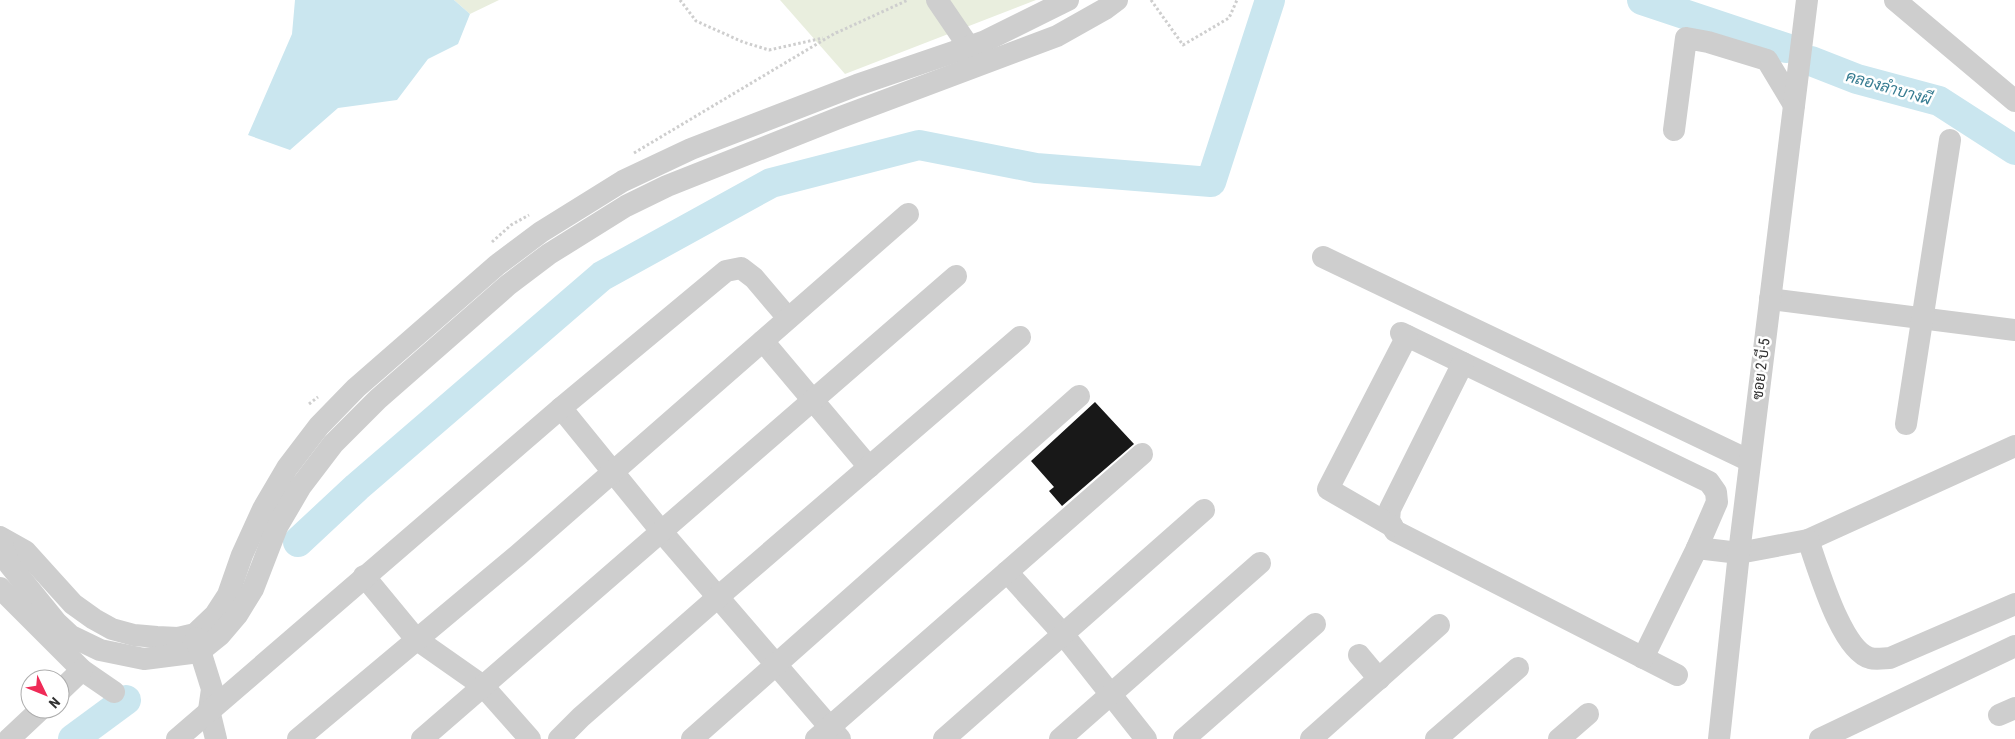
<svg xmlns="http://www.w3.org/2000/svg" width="2015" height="739" viewBox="0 0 2015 739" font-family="'Roboto Condensed',Sarabun,sans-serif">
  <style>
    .green { fill: #e9eede }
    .water { fill: #cae6ef }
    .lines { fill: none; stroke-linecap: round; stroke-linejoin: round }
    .river { stroke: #cae6ef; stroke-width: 30 }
    .building { fill: #181818 }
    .path { stroke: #cecece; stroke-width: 3; stroke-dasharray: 2.5 2.5; stroke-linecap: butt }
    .minor { stroke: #cecece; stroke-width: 22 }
    .labels { text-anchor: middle; stroke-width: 5; stroke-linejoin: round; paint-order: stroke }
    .street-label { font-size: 15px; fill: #313131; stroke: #fff }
    .water-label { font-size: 16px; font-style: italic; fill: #377c91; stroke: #fff }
  </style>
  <rect width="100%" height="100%" fill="#fff"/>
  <g class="green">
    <polygon points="454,0 499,0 470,14"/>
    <polygon points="780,0 1036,0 845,74"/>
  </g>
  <polygon class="water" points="295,0 454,0 470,14 458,44 428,59 397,100 338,108 290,150 248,135 292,34"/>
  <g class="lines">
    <g class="river">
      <polyline points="1642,0 1786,48"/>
      <polyline points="1811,61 1857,79 1939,101 2015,150"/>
      <polyline points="298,542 357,487 602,276 771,183 919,145 1036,168 1211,182 1270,0"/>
      <polyline points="73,739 126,700"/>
    </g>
  </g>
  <polygon class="building" points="1095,402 1134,444 1062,506 1049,491 1054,487 1031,461"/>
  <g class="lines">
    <g class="path">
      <polyline points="680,0 696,21 743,42 769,50 823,38"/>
      <polyline points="1151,0 1183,45 1229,18 1237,0"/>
      <polyline points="836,33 908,0"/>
      <polyline points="634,153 837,32"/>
      <polyline points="492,242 511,225 529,215"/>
      <polyline points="309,404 318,397"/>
    </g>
    <g class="minor">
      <polyline points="937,0 969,47"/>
      <polyline points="1895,0 2015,101"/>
      <polyline points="1674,130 1686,38 1708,42 1767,60 1794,105"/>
      <polyline points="1323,257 1750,461"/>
      <polyline points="1770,299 2015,330"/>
      <polyline points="1401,333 1709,482 1716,492 1717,502 1697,548"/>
      <polyline points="763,341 869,467"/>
      <polyline points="1463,363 1390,509 1389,520 1395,531 1677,675"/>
      <polyline points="561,408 661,531 840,739"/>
      <polyline points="1906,424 1950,140"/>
      <polyline points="1392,526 1328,489 1407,336"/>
      <polyline points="0,537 25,551 73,604 94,619 112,629 134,635 157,637 178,638 195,634 215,615 228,595 242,555 263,509 287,468 319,426 356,388 497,265 541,232 623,181 691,149 857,85 983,42 1068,0"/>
      <polyline points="0,539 9,564 56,622 71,636 100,650 144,659 199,652 220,635 237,615 253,589 277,527 301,486 333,444 378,399 508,285 549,254 626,206 667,186 841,117 1057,36 1105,9 1117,0"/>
      <polyline points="1808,540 2015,446"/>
      <polyline points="1007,572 1063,634 1146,739"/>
      <polyline points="364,576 416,639 483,686 530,739"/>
      <polyline points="0,588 82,670 114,692"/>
      <polyline points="196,638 212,689 209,710 216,739"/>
      <polyline points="1359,655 1379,679"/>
      <path d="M1643 658 1697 548 1739 553 1808 540C1818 567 1841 650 1870 658 1876 660 1885 658 1890 658L2015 604"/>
      <polyline points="60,691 82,670"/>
      <polyline points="1999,715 2015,708"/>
      <polyline points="9,739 41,709"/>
      <polyline points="177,739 561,408 726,271 741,268 754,278 788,318"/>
      <polyline points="298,739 518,555 908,214"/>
      <polyline points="422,739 956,276"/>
      <polyline points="559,739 581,717 718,597 1020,337"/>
      <polyline points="692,739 1079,396"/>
      <polyline points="816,739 1142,454"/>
      <polyline points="944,739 1204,510"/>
      <polyline points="1060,739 1260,563"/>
      <polyline points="1184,739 1315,624"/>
      <polyline points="1311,739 1439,625"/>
      <polyline points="1436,739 1518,668"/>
      <polyline points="1559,739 1588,714"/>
      <polyline points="1719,739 1739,553 1807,0"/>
      <polyline points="1820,739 2015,646"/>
    </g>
  </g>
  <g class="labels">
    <g class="street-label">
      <text transform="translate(1761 369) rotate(-83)" y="5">ซอย 2 บี-5</text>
    </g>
    <g class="water-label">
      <text transform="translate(1889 87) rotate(16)" y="6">คลองลำบางผี</text>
    </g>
  </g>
  <g transform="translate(45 694) rotate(133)"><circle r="24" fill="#ffffff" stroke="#adadad"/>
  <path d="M0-4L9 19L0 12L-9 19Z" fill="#ef2b57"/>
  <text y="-8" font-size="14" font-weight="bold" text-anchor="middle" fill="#313131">N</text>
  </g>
</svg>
